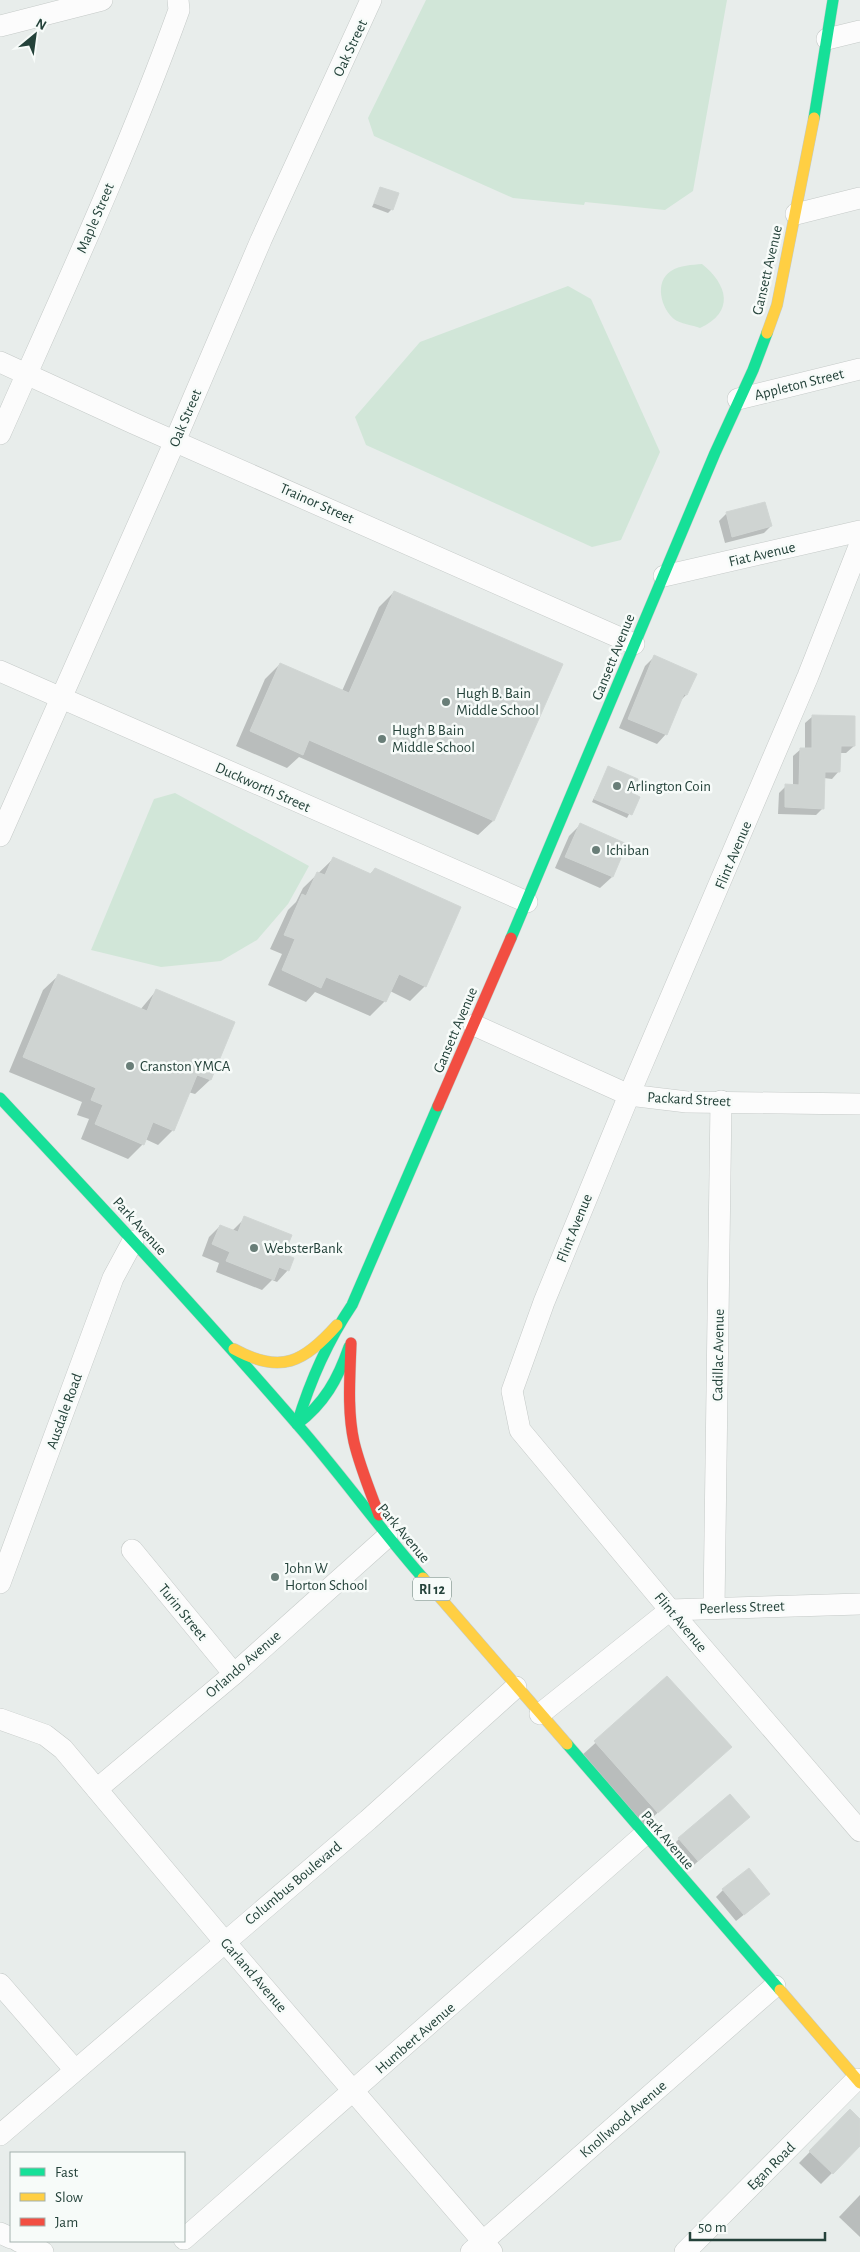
<svg xmlns="http://www.w3.org/2000/svg" width="860" height="2252" viewBox="0 0 860 2252" font-family="'Alegreya Sans',sans-serif">
  <style>
    .green { fill: #d1e6d8 }
    .shadow { fill: #0003 }
    .building { fill: #cfd4d2; stroke: #d1d6d4 }
    .lines { fill: none; stroke-linecap: round; stroke-linejoin: round }
    .street-casing { stroke: #c5cac8; stroke-width: 22 }
    .fast-casing { stroke: #c3cbc8; stroke-width: 12 }
    .slow-casing { stroke: #c3cbc8; stroke-width: 12 }
    .jam-casing { stroke: #c3cbc8; stroke-width: 12 }
    .street { stroke: #fcfcfc; stroke-width: 21 }
    .fast { stroke: #16e098; stroke-width: 11 }
    .slow { stroke: #ffcf43; stroke-width: 11 }
    .jam { stroke: #f24e42; stroke-width: 11 }
    .poi-dot { fill: #697e78; stroke: #f7fbf9; stroke-width: 2 }
    .labels { text-anchor: middle; stroke-width: 5; stroke-linejoin: round; paint-order: stroke }
    .shield { fill: #f7fbf9; stroke: #637a73; stroke-width: 1 }
    .shield-label { font-size: 14px; font-weight: bold; fill: #24423a }
    .street-label { font-size: 15px; fill: #24423a; stroke: #f7fbf9 }
    .poi-label { font-size: 15px; fill: #24423a; stroke: #f7fbf9; text-anchor: start }
  </style>
  <rect width="100%" height="100%" fill="#e8edeb"/>
  <g class="green">
    <polygon points="426,0 727,0 693,191 665,210 585,202 584,205 513,198 374,136 368,118"/>
    <path d="M702 264C728 285 735 312 700 328 693 325 680 324 674 319 661 308 654 282 671 271 680 265 692 265 702 264Z"/>
    <polygon points="568,286 591,299 660,452 621,540 592,547 366,445 355,417 420,342"/>
    <polygon points="175,793 309,866 288,904 257,940 221,961 161,967 91,950 154,799"/>
  </g>
  <g class="shadow">
    <polygon points="381,188 392,209 388,213 372,207"/>
    <polygon points="764,503 771,526 764,533 725,543 719,521 726,514"/>
    <polygon points="394,592 561,665 493,821 478,835 299,757 287,768 236,746 265,679 280,664 342,691 379,607"/>
    <polygon points="654,657 686,695 681,700 666,734 657,744 619,728 645,666"/>
    <polygon points="813,716 854,746 846,753 839,753 839,771 832,779 824,778 823,808 816,815 778,814 779,793 786,786 793,786 793,756 801,749 805,749 805,723"/>
    <polygon points="609,767 630,794 638,797 627,818 592,802"/>
    <polygon points="580,825 626,844 612,877 600,888 555,868 569,836"/>
    <polygon points="333,859 369,875 375,869 425,986 410,1001 390,991 385,1001 370,1016 315,992 306,1002 268,985 282,954 270,949 288,910 296,902 303,888"/>
    <polygon points="58,976 140,1010 156,991 233,1023 210,1080 195,1094 188,1092 173,1130 158,1145 145,1139 143,1144 128,1159 81,1139 89,1119 77,1115 82,1102 9,1072 43,990"/>
    <polygon points="245,1218 283,1255 288,1270 277,1282 272,1280 262,1290 216,1272 219,1263 202,1256 209,1237 220,1226 232,1231"/>
    <polygon points="667,1678 715,1761 643,1826 580,1757"/>
    <polygon points="748,1817 687,1871 668,1850 679,1839"/>
    <polygon points="723,1890 761,1901 736,1921 716,1897"/>
    <polygon points="850,2111 860,2121 860,2145 821,2184 799,2163"/>
    <polygon points="860,2195 860,2237 839,2217"/>
  </g>
  <g class="building">
    <polygon points="380,187 399,193 393,210 374,203"/>
    <polygon points="765,502 772,526 732,537 726,512"/>
    <polygon points="394,591 563,664 494,821 309,740 303,755 250,731 280,663 349,693"/>
    <polygon points="654,655 697,674 687,695 684,694 667,735 628,719"/>
    <polygon points="812,715 855,716 855,746 841,746 840,772 825,772 824,809 785,807 785,784 799,785 800,748 812,748"/>
    <polygon points="608,766 638,779 632,793 640,797 632,815 594,799"/>
    <polygon points="580,823 627,844 613,877 565,857"/>
    <polygon points="333,857 371,874 375,868 461,907 426,987 399,974 386,1002 326,977 321,988 282,970 295,939 284,935 302,894 306,896 317,872 325,875"/>
    <polygon points="58,974 147,1011 156,989 235,1022 211,1080 197,1075 174,1131 153,1122 144,1145 95,1124 103,1105 91,1100 96,1088 23,1057"/>
    <polygon points="244,1216 292,1235 284,1254 294,1258 289,1271 279,1267 274,1280 226,1261 230,1252 212,1244 220,1225 238,1232"/>
    <polygon points="667,1676 732,1747 658,1813 594,1741"/>
    <polygon points="730,1794 750,1817 698,1861 678,1838"/>
    <polygon points="749,1868 770,1894 744,1915 722,1889"/>
    <polygon points="850,2109 860,2119 860,2146 833,2174 809,2151"/>
  </g>
  <g class="lines">
    <defs>
      <g id="street">
        <polyline points="0,26 102,0"/>
        <polyline points="827,39 860,31"/>
        <polyline points="796,214 860,198"/>
        <polyline points="0,362 133,423 634,644"/>
        <polyline points="738,399 860,369"/>
        <path d="M0 434C62 294 127 154 179 10L178 0"/>
        <polyline points="860,544 808,676 629,1095 544,1302 512,1391 520,1430 670,1610 860,1831"/>
        <polyline points="664,576 860,531"/>
        <polyline points="0,671 527,902"/>
        <polyline points="0,836 175,441 261,240 371,0"/>
        <polyline points="474,1025 629,1095 687,1102 860,1104"/>
        <polyline points="132,1550 234,1674"/>
        <polyline points="0,1583 113,1278 133,1241"/>
        <polyline points="714,1608 721,1101"/>
        <polyline points="540,1714 670,1610 860,1604"/>
        <polyline points="0,1719 45,1735 63,1749 224,1941 492,2252"/>
        <polyline points="97,1789 234,1674 387,1537"/>
        <polyline points="0,1984 75,2070"/>
        <polyline points="0,2135 368,1820 516,1687"/>
        <polyline points="0,2233 11,2238"/>
        <polyline points="184,2239 644,1835"/>
        <polyline points="18,2241 43,2252"/>
        <polyline points="471,2252 775,1986"/>
        <polyline points="685,2252 857,2079"/>
      </g>
      <g id="fast">
        <polyline points="814,118 833,0"/>
        <polyline points="511,938 715,453 753,370 767,333"/>
        <path d="M0 1098C100 1205 200 1312 296 1423 340 1473 379 1528 423 1578"/>
        <path d="M297 1424C310 1381 327 1342 352 1305L438 1106"/>
        <path d="M297 1424C324 1404 338 1379 349 1347"/>
        <polyline points="567,1744 780,1990"/>
      </g>
      <g id="slow">
        <polyline points="767,333 777,305 814,118"/>
        <path d="M234 1349C281 1375 304 1362 337 1325"/>
        <polyline points="423,1578 567,1744"/>
        <polyline points="780,1990 860,2083"/>
      </g>
      <g id="jam">
        <polyline points="438,1106 511,938"/>
        <path d="M351 1343C350 1376 347 1410 354 1442 360 1467 370 1491 379 1515"/>
      </g>
    </defs>
    <use href="#street" class="street-casing"/>
    <use href="#fast" class="fast-casing"/>
    <use href="#slow" class="slow-casing"/>
    <use href="#jam" class="jam-casing"/>
    <use href="#street" class="street"/>
    <use href="#fast" class="fast"/>
    <use href="#slow" class="slow"/>
    <use href="#jam" class="jam"/>
  </g>
  <g class="poi-dot">
    <circle cx="446" cy="702" r="5"/>
    <circle cx="382" cy="739" r="5"/>
    <circle cx="617" cy="786" r="5"/>
    <circle cx="596" cy="850" r="5"/>
    <circle cx="130" cy="1066" r="5"/>
    <circle cx="254" cy="1248" r="5"/>
    <circle cx="275" cy="1577" r="5"/>
  </g>
  <g class="labels">
    <rect class="shield" x="413" y="1577.5" width="38" height="23" rx="4"/>
    <g class="shield-label">
      <text x="432" y="1594">RI 12</text>
    </g>
    <g class="street-label">
      <text transform="translate(350 48) rotate(-65)" y="5">Oak Street</text>
      <text transform="translate(95 218) rotate(-67)" y="5">Maple Street</text>
      <text transform="translate(767 270) rotate(-77)" y="5">Gansett Avenue</text>
      <text transform="translate(799 384) rotate(-14)" y="5">Appleton Street</text>
      <text transform="translate(185 418) rotate(-67)" y="5">Oak Street</text>
      <text transform="translate(317 503) rotate(24)" y="5">Trainor Street</text>
      <text transform="translate(762 554) rotate(-13)" y="5">Fiat Avenue</text>
      <text transform="translate(613 657) rotate(-68)" y="5">Gansett Avenue</text>
      <text transform="translate(263 787) rotate(24)" y="5">Duckworth Street</text>
      <text transform="translate(733 855) rotate(-67)" y="5">Flint Avenue</text>
      <text transform="translate(455 1030) rotate(-67)" y="5">Gansett Avenue</text>
      <text transform="translate(689 1099) rotate(3)" y="5">Packard Street</text>
      <text transform="translate(140 1226) rotate(48)" y="5">Park Avenue</text>
      <text transform="translate(574 1228) rotate(-68)" y="5">Flint Avenue</text>
      <text transform="translate(718 1355) rotate(-89)" y="5">Cadillac Avenue</text>
      <text transform="translate(64 1411) rotate(-70)" y="5">Ausdale Road</text>
      <text transform="translate(404 1533) rotate(50)" y="5">Park Avenue</text>
      <text transform="translate(742 1607) rotate(-2)" y="5">Peerless Street</text>
      <text transform="translate(183 1612) rotate(51)" y="5">Turin Street</text>
      <text transform="translate(681 1622) rotate(50)" y="5">Flint Avenue</text>
      <text transform="translate(243 1664) rotate(-41)" y="5">Orlando Avenue</text>
      <text transform="translate(668 1840) rotate(49)" y="5">Park Avenue</text>
      <text transform="translate(293 1883) rotate(-40)" y="5">Columbus Boulevard</text>
      <text transform="translate(254 1975) rotate(49)" y="5">Garland Avenue</text>
      <text transform="translate(415 2038) rotate(-41)" y="5">Humbert Avenue</text>
      <text transform="translate(623 2119) rotate(-41)" y="5">Knollwood Avenue</text>
      <text transform="translate(771 2166) rotate(-45)" y="5">Egan Road</text>
    </g>
    <g class="poi-label">
      <text x="456" y="698">Hugh B. Bain<tspan x="456" dy="17">Middle School</tspan></text>
      <text x="392" y="735">Hugh B Bain<tspan x="392" dy="17">Middle School</tspan></text>
      <text x="627" y="791">Arlington Coin</text>
      <text x="606" y="855">Ichiban</text>
      <text x="140" y="1071">Cranston YMCA</text>
      <text x="264" y="1253">WebsterBank</text>
      <text x="285" y="1573">John W<tspan x="285" dy="17">Horton School</tspan></text>
    </g>
  </g>
  <rect x="10" y="2152" width="175" height="90" fill="#f7fbf9" stroke="#a3b1ad"/>
  <rect x="20" y="2168" width="25" height="8" fill="#16e098" stroke="#a3b1ad"/>
  <text x="55" y="2177" font-size="15" fill="#24423a">Fast</text>
  <rect x="20" y="2193" width="25" height="8" fill="#ffcf43" stroke="#a3b1ad"/>
  <text x="55" y="2202" font-size="15" fill="#24423a">Slow</text>
  <rect x="20" y="2218" width="25" height="8" fill="#f24e42" stroke="#a3b1ad"/>
  <text x="55" y="2227" font-size="15" fill="#24423a">Jam</text>
  <g transform="translate(35 35) rotate(29)" stroke="#f7fbf9" stroke-width="4" paint-order="stroke">
  <path d="M0-4L9 19L0 12L-9 19Z" fill="#24423a"/>
  <text y="-8" font-size="14" font-weight="bold" text-anchor="middle" fill="#24423a">N</text>
  </g>
  <path d="M690 2232v8h135v-8" fill="none" stroke="#24423a" stroke-width="2.5"/>
  <text x="698" y="2232" font-size="15" fill="#24423a" stroke="#f7fbf9" stroke-width="4" paint-order="stroke">50 m</text>
</svg>
